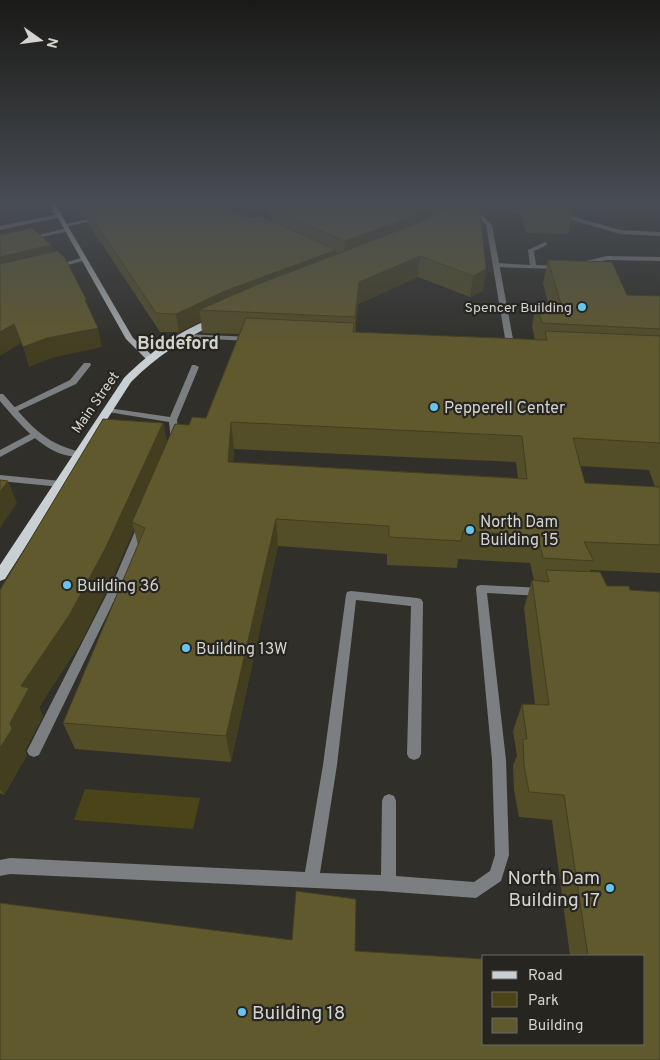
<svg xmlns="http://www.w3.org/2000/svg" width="660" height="1060" viewBox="0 0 660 1060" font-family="Overpass,sans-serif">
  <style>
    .green { fill: #4b4418 }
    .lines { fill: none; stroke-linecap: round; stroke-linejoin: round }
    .service { fill: #7c7f81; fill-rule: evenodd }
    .minor { fill: #7c7f81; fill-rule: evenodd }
    .secondary { fill: #a8adaf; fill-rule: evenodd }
    .primary { fill: #c9d0d3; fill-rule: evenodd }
    .wall { fill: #534d28; fill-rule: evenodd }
    .shaded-wall { fill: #433e20 }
    .building { fill: #60592e; stroke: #433e20; fill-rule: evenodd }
    .poi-dot { fill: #66c4ef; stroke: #262520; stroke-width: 2 }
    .labels { text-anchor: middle; stroke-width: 4.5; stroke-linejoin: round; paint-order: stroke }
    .far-poi-label { font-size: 14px; fill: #d4d3d0; stroke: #262520; text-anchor: end }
    .far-street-label { font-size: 14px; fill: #d4d3d0; stroke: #262520 }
    .poi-label { font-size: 16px; fill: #d4d3d0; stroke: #262520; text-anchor: start }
    .far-district-label { font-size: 18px; font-weight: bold; fill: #d3d2cb; stroke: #262520 }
    .near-poi-label { font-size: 19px; fill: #d4d3d0; stroke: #262520; text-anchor: end }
  </style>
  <rect width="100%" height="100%" fill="#302f29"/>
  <polygon class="green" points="85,789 200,798 193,829 74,820"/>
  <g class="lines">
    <g class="service">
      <polygon points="561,213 620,230 660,232 660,236 620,234 559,216 558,215"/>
      <polygon points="59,214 61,215 61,217 0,230 0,226"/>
      <polygon points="67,228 69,229 69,231 29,240 26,238"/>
      <polygon points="545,242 547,243 547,245 534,251 536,265 558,266 561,268 560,269 496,267 493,265 496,263 530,265 528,250"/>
      <polygon points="607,256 660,257 660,261 607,260 572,267 569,265"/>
      <polygon points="84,363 90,363 91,365 76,384 16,412 13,412 9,410 70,380"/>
      <polygon points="192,365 195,365 199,367 177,420 179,441 178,443 175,444 171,441 169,422 108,412 104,410 108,408 170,417"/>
      <polygon points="36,431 40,434 39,436 0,457 0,450"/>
      <polygon points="0,475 61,481 66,484 61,487 0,481"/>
      <polygon points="141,526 146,529 125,578 39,755 34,757 29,755 27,751 29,747 115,578 136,529"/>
      <polygon points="481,585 542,588 546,589 547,592 546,595 542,596 487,593 506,760 509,855 501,881 476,898 381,891 10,874 0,876 0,860 10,858 305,872 323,765 346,595 347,592 351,591 417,598 421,599 423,602 421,754 419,758 414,760 409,758 407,754 411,606 356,600 337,765 320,873 381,875 382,801 384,796 389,794 394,796 396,801 396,876 474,882 490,871 495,855 492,760 476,589 477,586"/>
    </g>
    <g class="minor">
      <polygon points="472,211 482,215 492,225 515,350 514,352 507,350 486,225 478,217 470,214 470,212"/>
      <polygon points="100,216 103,218 102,219 65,227 62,225"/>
      <polygon points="84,257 86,258 86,260 57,268 54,266"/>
      <polygon points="183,334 252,337 256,339 252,341 186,338 183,338"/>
      <path d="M0 394H3C29 423 42 443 81 452L82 454 81 456C49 461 18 422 0 401Z"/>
    </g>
    <polygon class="secondary" points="49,202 54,202 133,338 154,357 154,361 148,361 126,339"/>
    <g class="primary">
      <polygon points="480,202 487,202 468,218 464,218 464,216"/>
      <path d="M217 317 221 320 220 322C186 337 157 356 131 382L5 579 0 581V565L124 378C149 353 182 328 217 317Z"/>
    </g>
  </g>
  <g class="wall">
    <path d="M72 202H217L248 218 261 216 271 221 270 209 292 202H479L486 269 483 291 470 297 418 277 358 304 355 332 535 340 532 326 536 303H548L543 283 548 260 612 262 627 295 660 296V573L590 570V572H600L607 586H629L630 590 660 592V1060H0V903L292 940 296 891 356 899 355 951 484 959V1044H644V956H570L552 820 519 817 514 790 513 765 517 756 513 731 522 704 535 705 524 608 532 580H534L530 563 458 559 457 568 387 565V554L278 546 231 762 75 749 63 723 138 545 134 529 113 577 81 642 39 707 43 716 25 750 27 755 4 795 0 793V590L103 419 163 423 167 443 175 424 189 425 192 417 206 418 239 334 202 333 201 321 179 332H160L88 223 87 217H82ZM234 449 516 462 518 478 233 462ZM580 466 649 470 655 487 585 483Z"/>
    <polygon points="487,202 596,202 594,208 571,208 573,214 568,234 526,233 521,215 487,204"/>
    <polygon points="656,202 660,202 660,206"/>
  </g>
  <g class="shaded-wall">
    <polygon points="81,202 142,202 85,207 87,217 85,217"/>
    <polygon points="450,202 475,202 448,221"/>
    <polygon points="442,205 440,225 344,263 345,241"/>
    <polygon points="51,245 55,262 0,276 0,257"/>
    <polygon points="336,250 336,267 199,310 201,321 179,332 176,314 225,291"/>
    <polygon points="420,256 418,277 358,304 355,339 355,317 359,282"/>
    <polygon points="486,269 483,291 470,297 473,276"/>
    <polygon points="14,324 21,343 0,356 0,332"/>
    <polygon points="98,328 102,347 52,358 29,367 23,347 47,338"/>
    <polygon points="231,422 234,449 231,489 228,462"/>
    <polygon points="163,423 168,450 132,522 134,529 113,577 81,642 39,707 43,716 25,750 27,755 4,795 0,789 0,748 10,723 21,686"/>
    <polygon points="8,481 17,503 0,528 0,492"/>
    <polygon points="276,519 278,546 231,762 226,736"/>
  </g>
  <g class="building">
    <polygon points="104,202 217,202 248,218 261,216 336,250 225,291 176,314 156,313 85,207"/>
    <polygon points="292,202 436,202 442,205 345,241 270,209"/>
    <polygon points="465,202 479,202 486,269 473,276 420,256 359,282 355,317 199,310 256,285 418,223"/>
    <polygon points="527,202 568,202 573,214 529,212"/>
    <polygon points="32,228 51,245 0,257 0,235"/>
    <polygon points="57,251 65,258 86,299 85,300 98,328 47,338 23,347 14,324 0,332 0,264"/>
    <polygon points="548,260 612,262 627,295 660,296 660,329 542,323 536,303 561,304"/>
    <path d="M246 318 354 323 353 332 547 340 545 331 660 336V444V443L573 438 585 483 660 487V545L584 542 594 561 543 558 538 536 463 531 461 541 389 537V526L276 519 226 736 63 723 145 528 132 522 175 424 189 425 192 417 206 418ZM231 422 522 436 527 479 228 462Z"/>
    <polygon points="103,419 163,423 105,549 70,614 21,686 29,688 10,723 12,729 0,748 0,590"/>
    <polygon points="0,480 8,481 0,492"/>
    <polygon points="546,570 600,572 607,586 629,586 630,590 660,592 660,1060 0,1060 0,903 292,940 296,891 356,899 355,951 484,959 484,1044 644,1044 644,956 588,956 564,795 529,792 524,765 523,739 527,739 522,704 549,705 532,580 549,582"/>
  </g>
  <linearGradient id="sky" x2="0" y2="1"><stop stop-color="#1a1a17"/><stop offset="0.58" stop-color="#484d54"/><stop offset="1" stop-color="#484d54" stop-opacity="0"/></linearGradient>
  <rect width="660" height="351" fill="url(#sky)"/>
  <g class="poi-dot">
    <circle cx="582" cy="307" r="5"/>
    <circle cx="434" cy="407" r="5"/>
    <circle cx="470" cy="530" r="5"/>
    <circle cx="67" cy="585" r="5"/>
    <circle cx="186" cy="648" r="5"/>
    <circle cx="610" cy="888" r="5"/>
    <circle cx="242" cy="1012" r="5"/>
  </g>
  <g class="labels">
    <g class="far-poi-label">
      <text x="572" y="312">Spencer Building</text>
    </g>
    <g class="far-street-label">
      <text transform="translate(95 402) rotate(-55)" y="5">Main Street</text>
    </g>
    <g class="poi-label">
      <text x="444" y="413">Pepperell Center</text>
      <text x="480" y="527">North Dam<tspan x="480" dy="18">Building 15</tspan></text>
      <text x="77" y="591">Building 36</text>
      <text x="196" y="654">Building 13W</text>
    </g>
    <g class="far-district-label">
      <text x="178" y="349">Biddeford</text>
    </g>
    <g class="near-poi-label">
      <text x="600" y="884">North Dam<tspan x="600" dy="22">Building 17</tspan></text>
      <text x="252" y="1019" text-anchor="start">Building 18</text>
    </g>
  </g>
  <rect x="482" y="955" width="162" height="90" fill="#262520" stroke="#6c6b66"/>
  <rect x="492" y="971" width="25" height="8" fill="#c9d0d3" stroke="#6c6b66"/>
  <text x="528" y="980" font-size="15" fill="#d4d3d0">Road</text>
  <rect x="492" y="992" width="25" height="15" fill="#4b4418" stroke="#6c6b66"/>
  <text x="528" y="1005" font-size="15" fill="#d4d3d0">Park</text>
  <rect x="492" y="1018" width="25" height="15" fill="#60592e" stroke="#6c6b66"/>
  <text x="528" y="1030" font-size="15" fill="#d4d3d0">Building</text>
  <g transform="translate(40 40) rotate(104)" stroke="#262520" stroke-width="4" paint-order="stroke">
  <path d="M0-4L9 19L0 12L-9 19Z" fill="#d4d3d0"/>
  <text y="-8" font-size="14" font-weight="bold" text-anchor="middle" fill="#d4d3d0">N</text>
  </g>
</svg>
